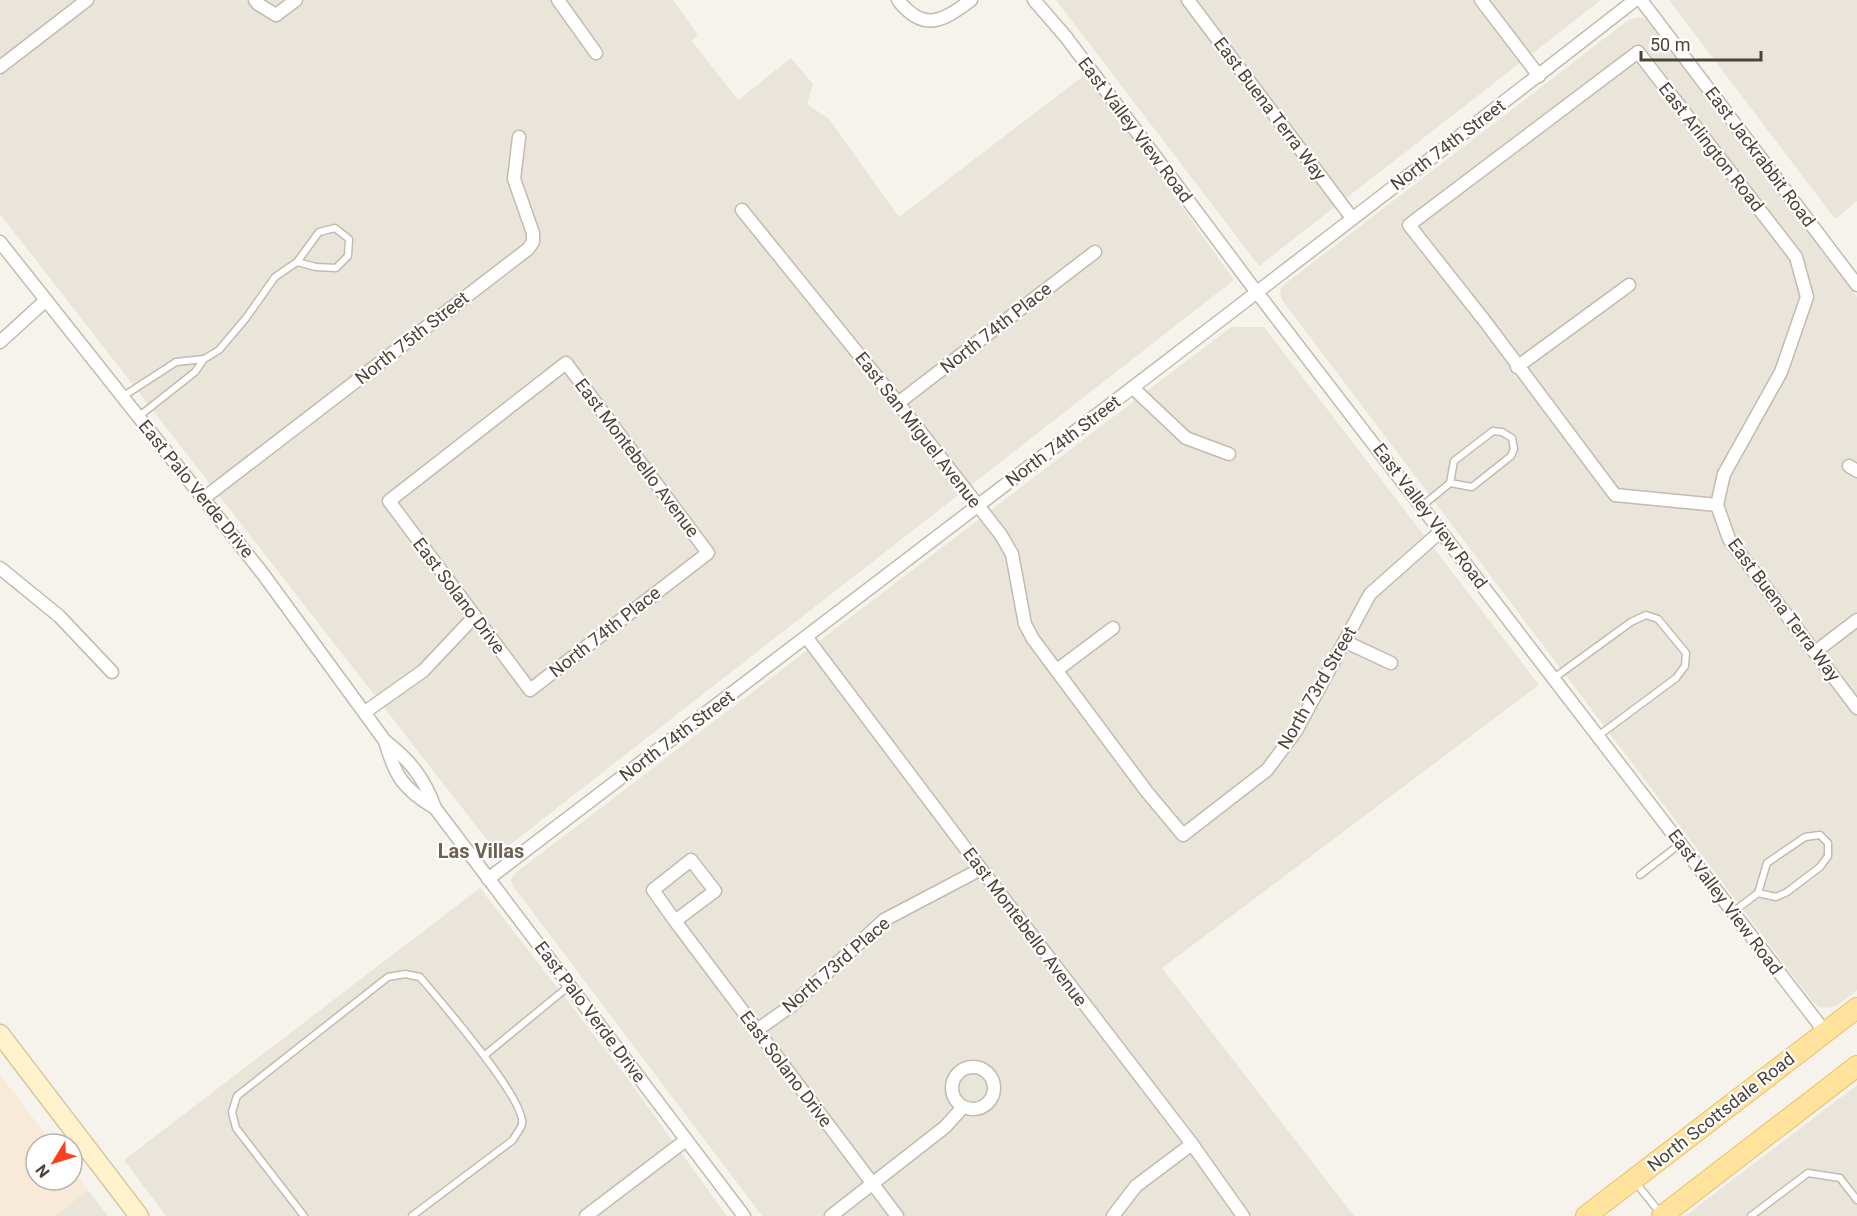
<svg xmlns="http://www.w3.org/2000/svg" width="1857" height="1216" viewBox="0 0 1857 1216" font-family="Roboto,sans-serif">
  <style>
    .residential { fill: #eae5da }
    .commercial { fill: #f7ead8 }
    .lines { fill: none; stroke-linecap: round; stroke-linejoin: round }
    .lane-casing { stroke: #c2bbae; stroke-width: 9 }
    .street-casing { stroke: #c2bbae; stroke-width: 15 }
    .secondary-casing { stroke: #d6c79b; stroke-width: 21 }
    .primary-casing { stroke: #e6c16a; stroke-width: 22 }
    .lane { stroke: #fff; stroke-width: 6 }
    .street { stroke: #fff; stroke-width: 12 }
    .secondary { stroke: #fff3cd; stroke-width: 18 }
    .primary { stroke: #ffe39c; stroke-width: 20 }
    .labels { text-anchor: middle; stroke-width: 4.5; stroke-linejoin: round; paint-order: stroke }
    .street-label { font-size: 18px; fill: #4b4439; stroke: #fff }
    .neighbourhood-label { font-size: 20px; font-weight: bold; fill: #6e6250; stroke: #fff }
  </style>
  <rect width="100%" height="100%" fill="#f6f3ec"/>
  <g class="residential">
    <polygon points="0,0 673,0 698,35 692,41 738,100 791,58 813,84 807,104 830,120 899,217 1087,73 1234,280 498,854 0,214"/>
    <polygon points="1056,0 1601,0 1259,266"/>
    <polygon points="1669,0 1857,0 1857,201 1835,219"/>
    <polygon points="1637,17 1645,19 1650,25 1857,297 1857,990 1836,1006 1827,1008 1819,1007 1812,1001 1282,300 1280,294 1281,288 1285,284 1627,21"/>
    <polygon points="1231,327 1264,327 1539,685 1162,968 1354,1216 762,1216 513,886 511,880 514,874"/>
    <polygon points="480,888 625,1075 727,1216 166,1216 124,1160"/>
    <polygon points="1857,1085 1857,1216 1685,1216"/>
    <polygon points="88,1190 108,1216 54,1216"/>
  </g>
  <polygon class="commercial" points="0,1075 53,1144 36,1144 36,1180 72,1180 72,1169 88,1190 54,1216 0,1216"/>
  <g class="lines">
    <defs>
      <g id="lane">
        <polyline points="204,359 219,350 246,318 275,277 297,262 319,232 335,228 349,239 348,256 336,268 316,267 297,262"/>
        <polyline points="122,397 176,362 204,359 195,372 138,417"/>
        <polyline points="1422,506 1450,483 1454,461 1493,431 1502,432 1512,438 1514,449 1511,456 1472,487 1450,483"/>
        <polyline points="1554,678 1631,622 1646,615 1658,619 1686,653 1685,666 1676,678 1598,736"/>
        <polyline points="1640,875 1680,844"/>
        <polyline points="1733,912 1758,893 1767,863 1805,837 1820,835 1828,843 1828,856 1820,867 1787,892 1776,897 1758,893"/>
        <polyline points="485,1055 569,986"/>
        <polyline points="1636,1183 1661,1214"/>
        <path d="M304 1216 236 1128 232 1112 237 1096 388 977 405 974 420 977C439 1000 526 1099 522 1124 521 1129 515 1135 513 1140L412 1216"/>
        <polyline points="1751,1216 1808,1173 1840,1178 1857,1200"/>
      </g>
      <g id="street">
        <polyline points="255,0 258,4 276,15 296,0"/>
        <polyline points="558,0 596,53"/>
        <path d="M898 0C924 33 943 21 971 0"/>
        <polyline points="1034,0 1066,37 1249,282 1825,1032"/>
        <polyline points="1188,0 1352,218"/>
        <polyline points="1481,0 1539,76"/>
        <polyline points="1641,0 1857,285"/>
        <polygon points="1638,52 1796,257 1807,297 1781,372 1724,474 1717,505 1615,495 1484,320 1409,225"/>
        <polyline points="0,67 87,0"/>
        <polyline points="742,210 898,403 1001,535 1012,554 1025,624 1033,639 1147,792 1183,835 1267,770 1296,731 1370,594 1441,531"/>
        <path d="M0 242 263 574 385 741C395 776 403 789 435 808"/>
        <polyline points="0,342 45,301"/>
        <polygon points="566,363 708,553 530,690 389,501"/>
        <polyline points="1517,367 1629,285"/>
        <polyline points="1133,388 1186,438 1229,454"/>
        <polyline points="898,403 1095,252"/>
        <polyline points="1849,466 1857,471"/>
        <polyline points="204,498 528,249 533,242 533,233 514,179 519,137"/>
        <polyline points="1717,505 1729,539 1857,708"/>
        <polyline points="0,568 59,616 112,672"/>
        <polyline points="807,638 981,869 1192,1144 1243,1216"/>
        <polyline points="1346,642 1391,663"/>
        <polyline points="1815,652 1857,620"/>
        <polyline points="1057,670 1113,628"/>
        <polyline points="365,712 423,671 474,617"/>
        <path d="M385 741C410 760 424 778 435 808L744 1216"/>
        <path d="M488 879C871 587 1255 296 1635 0"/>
        <polyline points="675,921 715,891 691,860 653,890 675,921 897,1216"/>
        <polyline points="757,1030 791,1006 884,920 981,869"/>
        <circle cx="973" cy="1088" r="21"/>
        <polyline points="586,1216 686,1140"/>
        <polyline points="831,1216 945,1127 963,1107"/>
        <polyline points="1113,1216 1136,1186 1192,1144"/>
      </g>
      <polyline id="secondary" points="0,1034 139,1216"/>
      <g id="primary">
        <polyline points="1586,1216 1857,1008"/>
        <polyline points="1662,1216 1857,1066"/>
      </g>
    </defs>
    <use href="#lane" class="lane-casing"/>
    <use href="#street" class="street-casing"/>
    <use href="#secondary" class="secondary-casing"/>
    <use href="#primary" class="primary-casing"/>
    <use href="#lane" class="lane"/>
    <use href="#street" class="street"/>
    <use href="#secondary" class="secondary"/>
    <use href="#primary" class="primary"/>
  </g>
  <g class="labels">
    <g class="street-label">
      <text transform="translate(1270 109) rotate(53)" y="6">East Buena Terra Way</text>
      <text transform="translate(1135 130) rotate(53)" y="6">East Valley View Road</text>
      <text transform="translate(1448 145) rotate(-37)" y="6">North 74th Street</text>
      <text transform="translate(1711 147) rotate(52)" y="6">East Arlington Road</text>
      <text transform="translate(1760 157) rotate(53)" y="6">East Jackrabbit Road</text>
      <text transform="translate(996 328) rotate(-38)" y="6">North 74th Place</text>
      <text transform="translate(412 338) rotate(-38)" y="6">North 75th Street</text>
      <text transform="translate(918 430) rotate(52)" y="6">East San Miguel Avenue</text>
      <text transform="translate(1063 441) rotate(-37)" y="6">North 74th Street</text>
      <text transform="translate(637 458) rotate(53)" y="6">East Montebello Avenue</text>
      <text transform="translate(196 489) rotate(51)" y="6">East Palo Verde Drive</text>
      <text transform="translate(1430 516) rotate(53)" y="6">East Valley View Road</text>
      <text transform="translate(459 596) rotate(53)" y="6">East Solano Drive</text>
      <text transform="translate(1784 610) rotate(53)" y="6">East Buena Terra Way</text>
      <text transform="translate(605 632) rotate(-38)" y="6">North 74th Place</text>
      <text transform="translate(1317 688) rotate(-60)" y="6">North 73rd Street</text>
      <text transform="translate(677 736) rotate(-37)" y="6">North 74th Street</text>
      <text transform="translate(1725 902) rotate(53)" y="6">East Valley View Road</text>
      <text transform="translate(1025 927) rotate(53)" y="6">East Montebello Avenue</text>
      <text transform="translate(836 965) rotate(-41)" y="6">North 73rd Place</text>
      <text transform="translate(590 1012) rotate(53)" y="6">East Palo Verde Drive</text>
      <text transform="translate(786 1069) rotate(53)" y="6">East Solano Drive</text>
      <text transform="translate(1721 1112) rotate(-38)" y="6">North Scottsdale Road</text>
    </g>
    <g class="neighbourhood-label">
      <text x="481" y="858">Las Villas</text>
    </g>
  </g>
  <g transform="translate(54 1162) rotate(232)"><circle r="28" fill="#ffffff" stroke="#b7b4b0" stroke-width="1.5"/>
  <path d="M0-4.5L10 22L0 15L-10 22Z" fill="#fc3f1d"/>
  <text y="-9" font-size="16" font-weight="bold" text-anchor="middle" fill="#4b4439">N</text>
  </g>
  <path d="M1641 51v9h120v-9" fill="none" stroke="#4b4439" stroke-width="3"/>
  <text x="1650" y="51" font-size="18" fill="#4b4439" stroke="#ffffff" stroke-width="4.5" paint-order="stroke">50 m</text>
</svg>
